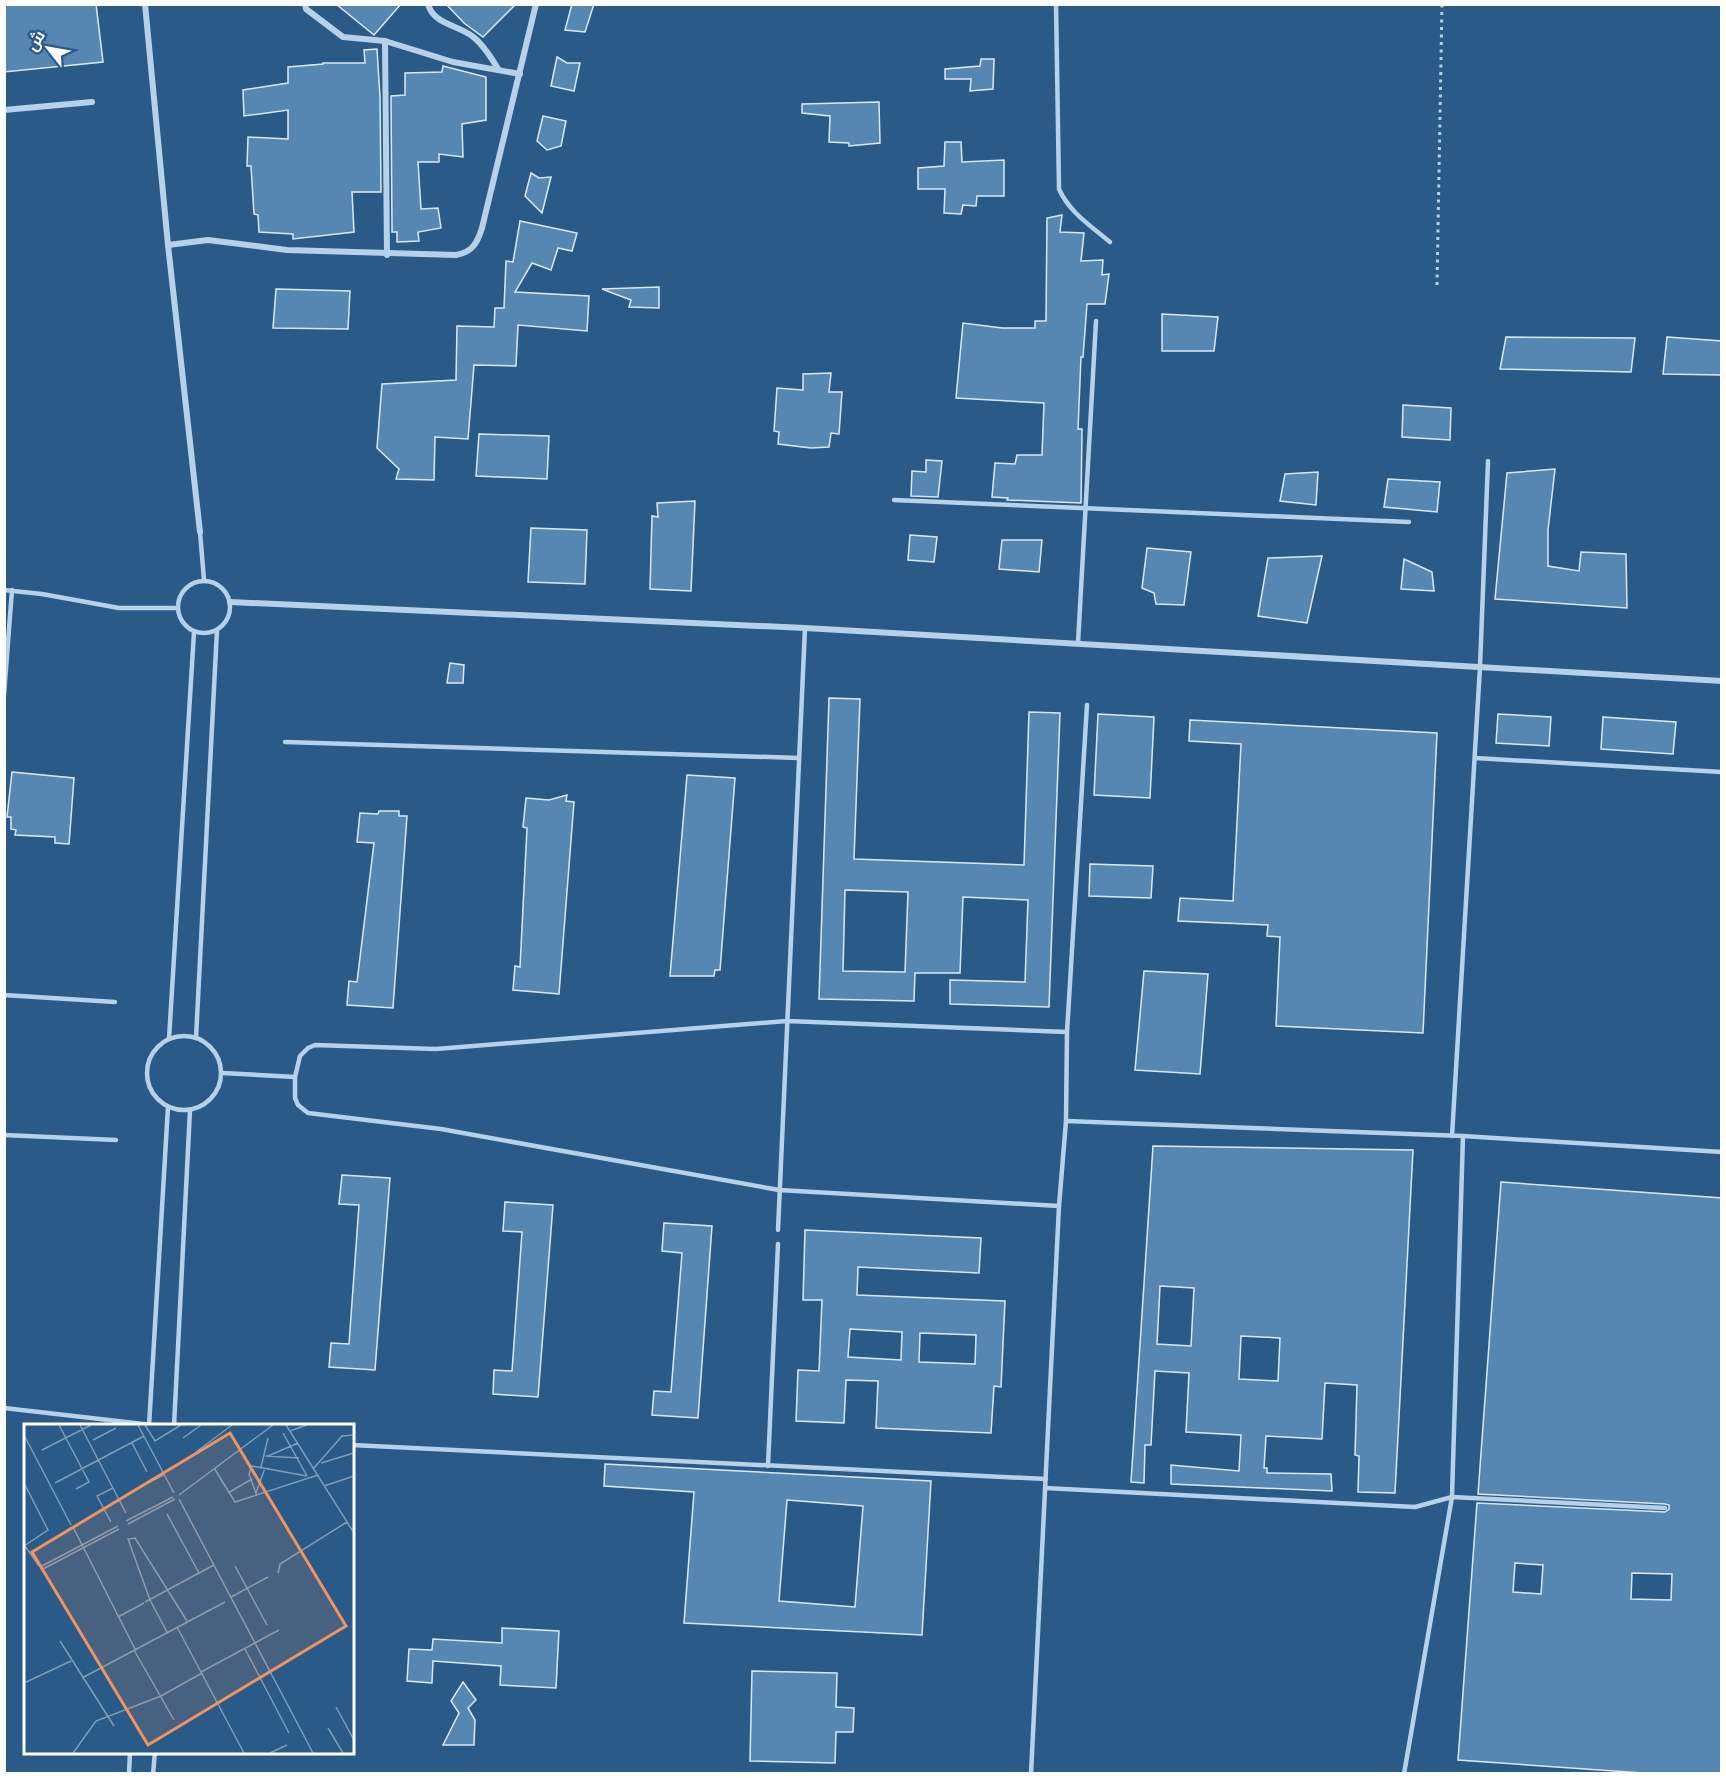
<svg xmlns="http://www.w3.org/2000/svg" width="1726" height="1778" viewBox="0 0 1726 1778" font-family="Jost,Cairo,sans-serif">
  <style>
    .building { fill: #5686b2; stroke: #dae9f7; stroke-width: 1.5; fill-rule: evenodd }
    .lines { fill: none; stroke-linecap: round; stroke-linejoin: round }
    .path { stroke: #b7d1e8; stroke-width: 3; stroke-dasharray: 3 4.5; stroke-linecap: butt }
    .lane { stroke: #b7d1e8; stroke-width: 4.5 }
    .street { stroke: #b7d1e8; stroke-width: 6 }
    .inset-road { fill: none; stroke: #7f9cb8; stroke-width: 1.5 }
    .view { fill: #f09361; fill-opacity: 0.15; stroke: #f09361; stroke-width: 3 }
    .inset-edge { fill: none; stroke: #fff; stroke-width: 3 }
  </style>
  <rect width="100%" height="100%" fill="#2a5a88"/>
  <g class="building">
    <polygon points="4,4 96,4 103,62 4,72"/>
    <polygon points="336,4 401,4 374,35"/>
    <polygon points="446,4 516,4 483,37 464,23"/>
    <polygon points="572,4 594,4 585,32 565,30"/>
    <polygon points="377,49 380,97 381,192 352,192 354,232 293,239 293,234 259,232 258,215 254,214 251,166 247,166 248,137 288,139 288,110 244,116 243,90 288,83 288,67 323,64 323,63 365,63 364,50"/>
    <polygon points="557,57 567,63 580,63 574,91 551,86"/>
    <polygon points="981,59 994,59 993,89 970,91 971,79 945,79 945,69 980,66"/>
    <polygon points="443,66 486,77 486,120 462,124 463,157 439,154 439,162 418,162 421,209 438,208 441,228 418,232 419,241 397,242 397,232 392,232 392,226 391,96 405,95 405,73 442,72"/>
    <polygon points="879,102 880,143 849,146 849,143 829,142 830,116 802,113 802,104"/>
    <polygon points="543,116 566,121 561,146 547,150 537,141"/>
    <polygon points="945,142 961,142 962,162 1004,160 1004,196 977,196 976,206 963,205 961,214 944,213 945,189 918,189 918,168 944,166"/>
    <polygon points="531,173 539,178 551,177 542,213 525,196"/>
    <polygon points="1062,215 1060,232 1084,233 1081,261 1103,260 1102,275 1109,274 1105,304 1087,304 1083,357 1081,357 1078,429 1082,429 1081,503 1007,500 1008,498 992,497 995,463 1015,464 1017,455 1042,455 1044,403 956,398 963,323 1002,328 1035,328 1035,321 1046,321 1047,218"/>
    <polygon points="520,221 577,233 572,251 558,248 551,270 532,263 515,292 589,296 587,331 518,325 516,366 474,365 468,439 435,437 434,480 396,479 399,469 377,448 382,384 456,380 457,326 494,327 495,308 504,308 506,261 513,262"/>
    <polygon points="659,287 659,308 629,307 631,300 602,289"/>
    <polygon points="276,289 350,291 348,329 273,328"/>
    <polygon points="1162,314 1218,317 1214,351 1162,351"/>
    <polygon points="1506,337 1635,338 1631,372 1500,369"/>
    <polygon points="1667,337 1722,341 1722,375 1663,374"/>
    <polygon points="831,373 829,392 842,392 839,434 831,433 829,447 811,448 778,444 779,432 774,431 777,388 803,390 803,374"/>
    <polygon points="1403,405 1451,408 1450,440 1402,437"/>
    <polygon points="479,434 549,436 547,479 476,476"/>
    <polygon points="926,460 942,461 938,497 911,496 912,471 926,472"/>
    <polygon points="1555,469 1548,530 1548,566 1579,571 1581,552 1626,554 1627,608 1495,599 1507,473"/>
    <polygon points="1318,472 1316,505 1280,501 1285,474"/>
    <polygon points="1388,479 1440,482 1437,512 1384,507"/>
    <polygon points="695,501 691,591 650,589 652,516 658,517 657,503"/>
    <polygon points="531,528 587,530 585,584 528,582"/>
    <polygon points="910,535 937,537 934,562 908,560"/>
    <polygon points="1002,540 1042,540 1039,572 999,569"/>
    <polygon points="1147,548 1191,552 1184,605 1156,604 1154,593 1142,588"/>
    <polygon points="1322,556 1307,623 1258,616 1268,558"/>
    <polygon points="1404,559 1432,572 1434,591 1401,589"/>
    <polygon points="450,663 464,665 463,683 447,683"/>
    <path d="M829 698 860 699 854 859 1024 865 1029 712 1060 713 1049 1007 950 1004V980L1025 982 1028 900 963 897 960 973H915L914 1001 819 999ZM845 890 908 892 905 972 843 971Z"/>
    <polygon points="1098,714 1154,717 1150,798 1094,795"/>
    <polygon points="1498,714 1551,717 1549,746 1496,743"/>
    <polygon points="1603,717 1676,722 1673,754 1601,749"/>
    <polygon points="1190,720 1437,733 1423,1033 1276,1026 1280,937 1267,936 1268,925 1178,921 1180,898 1233,901 1241,744 1189,741"/>
    <polygon points="12,772 74,778 69,844 55,843 55,837 15,835 16,830 11,829 11,817 7,817"/>
    <polygon points="687,775 735,778 720,970 715,970 714,976 670,976"/>
    <polygon points="567,795 566,801 574,802 559,994 513,990 515,966 520,967 527,828 523,827 526,798 549,800"/>
    <polygon points="379,811 399,811 399,816 407,816 393,1008 347,1005 349,981 357,982 374,843 357,842 360,813 378,814"/>
    <polygon points="1090,864 1153,866 1151,898 1089,896"/>
    <polygon points="1144,971 1208,974 1200,1074 1135,1070"/>
    <path d="M1153 1146 1413 1150 1395 1493 1358 1492 1359 1456 1355 1455 1357 1385 1325 1383 1322 1439 1266 1436 1264 1468H1267V1473L1331 1474 1332 1491 1171 1484V1465L1239 1471 1241 1435 1186 1432 1189 1373 1155 1371 1151 1445H1145L1144 1483 1131 1482ZM1160 1286 1194 1288 1191 1346 1157 1344ZM1241 1336 1280 1338 1278 1381 1239 1379Z"/>
    <polygon points="342,1175 390,1178 375,1370 329,1367 331,1343 349,1344 359,1205 339,1204"/>
    <path d="M1501 1182 1722 1198V1773H1643L1458 1760 1477 1503 1665 1512 1669 1509V1505L1665 1504 1478 1494ZM1515 1563 1543 1565 1541 1594 1513 1592ZM1632 1573 1672 1574 1671 1600 1631 1599Z"/>
    <polygon points="505,1202 553,1205 538,1397 493,1394 494,1370 512,1371 522,1232 503,1231"/>
    <polygon points="664,1223 712,1226 698,1418 652,1415 654,1391 671,1392 682,1253 662,1251"/>
    <path d="M805 1230 981 1238 979 1273 858 1267 857 1295 1005 1301 1001 1387 994 1386 991 1433 876 1428 878 1381 846 1380 844 1423 796 1421 798 1370 819 1371 822 1300H803ZM850 1329 902 1332 901 1360 848 1357ZM920 1333 976 1335 975 1364 919 1362Z"/>
    <path d="M605 1464 931 1481 922 1635 684 1623 694 1492 604 1486ZM787 1500 863 1506 855 1607 779 1601Z"/>
    <polygon points="502,1628 559,1631 556,1688 500,1685 501,1666 433,1661 432,1683 407,1681 409,1649 432,1650 433,1639 502,1643"/>
    <polygon points="752,1671 837,1673 836,1707 854,1708 853,1732 836,1732 835,1763 750,1761"/>
    <polygon points="463,1682 476,1700 468,1708 475,1720 474,1745 443,1745 459,1713 451,1701"/>
  </g>
  <g class="lines">
    <polyline class="path" points="1437,285 1442,4"/>
    <g class="lane">
      <path d="M1056 4 1059 189C1069 212 1091 226 1110 242"/>
      <polyline points="894,500 1409,522"/>
      <polyline points="200,532 204,580"/>
      <circle cx="204" cy="607" r="26"/>
      <polyline points="4,590 42,594 119,608 177,608"/>
      <polyline points="1078,643 1096,321"/>
      <polyline points="4,695 12,590"/>
      <polyline points="285,742 799,758"/>
      <polyline points="1475,758 1722,772"/>
      <polyline points="4,995 115,1002"/>
      <circle cx="184" cy="1073" r="37"/>
      <polyline points="196,1038 217,630"/>
      <polyline points="169,1039 194,632"/>
      <polyline points="222,1073 295,1077"/>
      <polyline points="1066,1121 1463,1136 1722,1152"/>
      <polyline points="4,1135 116,1140"/>
      <polyline points="1452,1136 1480,667 1488,461"/>
      <polyline points="1059,1206 779,1190 441,1129 308,1113 298,1105 295,1098 295,1077 300,1056 308,1048 315,1045 436,1049 787,1021 1067,1032"/>
      <polyline points="778,1230 805,628"/>
      <polyline points="4,1408 161,1426"/>
      <polyline points="149,1426 168,1107"/>
      <polyline points="174,1426 190,1110"/>
      <polyline points="352,1445 1046,1479"/>
      <polyline points="768,1466 778,1244"/>
      <polyline points="1045,1488 1415,1507 1452,1497 1665,1508"/>
      <polyline points="129,1774 130,1752"/>
      <polyline points="153,1774 155,1752"/>
      <polyline points="1031,1774 1059,1206 1066,1121 1067,1032 1087,705"/>
      <polyline points="1404,1774 1452,1497 1463,1136"/>
    </g>
    <g class="street">
      <polyline points="145,4 168,245 200,532"/>
      <polyline points="305,4 306,9 343,37 385,41 453,62 520,74"/>
      <path d="M428 4C433 24 458 25 472 36 483 44 491 57 498 69"/>
      <polyline points="385,41 387,255"/>
      <polyline points="4,110 92,102"/>
      <path d="M168 245 208 240 287 250 456 255C472 252 477 244 482 228L536 4"/>
      <polyline points="230,602 805,628 1722,681"/>
    </g>
  </g>
  <g transform="translate(24 1424)">
    <rect width="330" height="330" fill="#2a5a88"/>
    <path class="inset-road" d="M35 1 65 58 52 65M56 1 102 89M114 1 150 69M121 1 131 17 157 1M262 1 330 109M266 7 283 1M259 9 283 52M0 11 47 101M159 14 177 1M69 16 92 4M108 19 123 48M18 26 67 1M172 28 208 1M241 32 275 34M244 32 274 19M297 39 330 29M237 43 244 14M190 44 211 78 294 51M290 44 318 12 330 11M0 59 24 106 0 122M31 59 120 12M124 59 141 50M300 62 330 52M204 69 228 55M232 69 241 44M155 71 249 1M233 72 225 50 228 42 283 52M155 75 289 329M143 90 175 149M102 97 149 73M87 98 73 72 89 64M104 100 151 75M49 103 111 225M1 122 15 142M211 142 243 201M16 143 94 102M17 146 95 105M254 149 256 140 323 98M207 173 244 153M121 178 190 141M94 193 120 179M153 203 220 329M143 208 126 176 104 115 111 114 163 197M36 217 90 302M221 225 265 309M110 226 150 296M177 248 255 206M58 254 201 178M0 259 47 237M312 283 330 316M304 304 319 329M49 329 72 297 137 272 178 249M246 329 263 321"/>
    <path class="view" d="M206 9 322 202 124 321 8 128Z"/>
    <rect width="330" height="330" class="inset-edge"/>
  </g>
  <rect width="1726" height="1778" fill="none" stroke="#ffffff" stroke-width="12"/>
  <g transform="translate(48 48) rotate(301)" stroke="#2a5a88" stroke-width="4.5" paint-order="stroke">
  <path d="M0-4.5L10 22L0 15L-10 22Z" fill="#ffffff"/>
  <text y="-9" font-size="16" font-weight="bold" text-anchor="middle" fill="#ffffff">ش</text>
  </g>
</svg>
